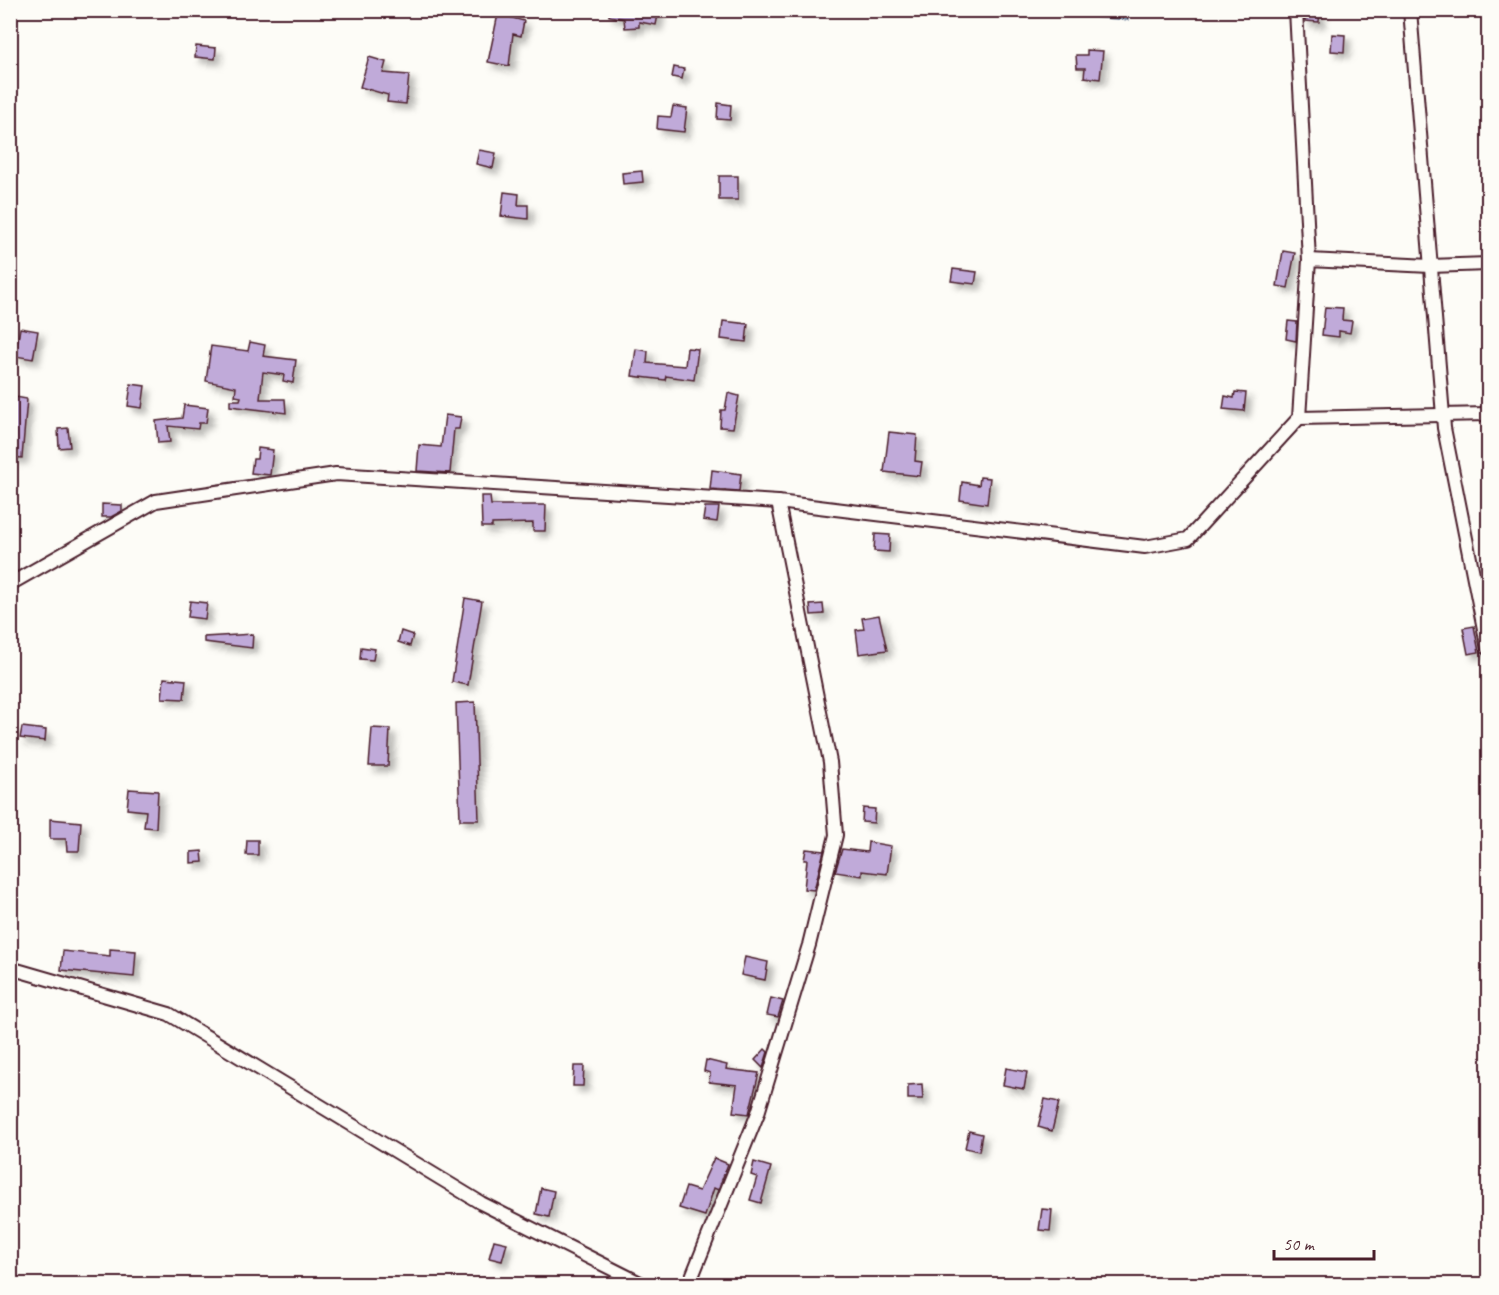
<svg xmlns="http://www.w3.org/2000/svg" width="1499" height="1295" viewBox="0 0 1499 1295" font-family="Caveat,sans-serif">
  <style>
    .water { fill: #8cc9ec; stroke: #72859f; stroke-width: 1.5 }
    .building { fill: #c0aad9; stroke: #4a1f2b; stroke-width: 1.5; filter: url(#shadow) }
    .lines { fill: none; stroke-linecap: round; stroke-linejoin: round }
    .street-casing { stroke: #4a1f2b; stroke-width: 16 }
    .street { stroke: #fdfcf7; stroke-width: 12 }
  </style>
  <defs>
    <filter id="shadow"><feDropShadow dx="5.5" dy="5.5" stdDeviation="3" flood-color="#0004"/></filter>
  </defs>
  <rect width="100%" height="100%" fill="#fdfcf7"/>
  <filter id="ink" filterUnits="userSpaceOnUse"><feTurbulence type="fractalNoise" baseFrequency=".0167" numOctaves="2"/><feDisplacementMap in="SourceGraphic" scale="12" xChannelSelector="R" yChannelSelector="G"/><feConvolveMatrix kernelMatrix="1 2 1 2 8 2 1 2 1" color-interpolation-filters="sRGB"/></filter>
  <g filter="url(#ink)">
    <polygon class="water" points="1066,11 1128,11 1128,20 1067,15"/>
    <g class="building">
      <polygon points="609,10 659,10 656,25 639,22 639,27 625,28 624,19 609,16"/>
      <polygon points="1304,10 1320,10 1319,22 1305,21"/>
      <polygon points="498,14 524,21 521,36 513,34 509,66 488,62"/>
      <polygon points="1332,34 1345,35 1344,52 1331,51"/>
      <polygon points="196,46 216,48 215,59 195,57"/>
      <polygon points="1087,50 1103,51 1100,79 1084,77 1085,68 1077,68 1076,55 1087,55"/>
      <polygon points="369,57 386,62 383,73 409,75 406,104 387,102 388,95 360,87"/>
      <polygon points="674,67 684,69 682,79 672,77"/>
      <polygon points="718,103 731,105 730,120 717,119"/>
      <polygon points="673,106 687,108 684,132 657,129 658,116 671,117"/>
      <polygon points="479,150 496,153 493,168 476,164"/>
      <polygon points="642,171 643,182 623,184 622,173"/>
      <rect x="719" y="176" width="19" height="24"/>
      <polygon points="504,192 519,194 518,205 528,205 528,219 501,216"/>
      <polygon points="1283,251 1295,253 1288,288 1277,286"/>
      <polygon points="953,269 977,272 975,284 951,281"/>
      <polygon points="1325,307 1343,308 1342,320 1352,321 1350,333 1339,331 1339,337 1322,335"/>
      <polygon points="723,321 748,324 746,342 721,339"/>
      <polygon points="1288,321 1297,322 1296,341 1286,339"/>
      <polygon points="20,328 38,331 33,359 15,356"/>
      <polygon points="250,342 265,345 263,356 296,360 293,383 283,381 284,375 263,372 260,399 285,399 286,413 230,406 230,400 240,400 241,397 235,396 236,387 206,381 211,346 248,351"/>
      <polygon points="687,348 698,349 694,380 666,376 665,380 632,376 636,349 648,351 647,363 685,366"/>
      <polygon points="131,384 145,386 142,408 128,406"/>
      <polygon points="1235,392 1246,393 1244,411 1223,409 1225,396 1234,398"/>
      <polygon points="728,393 739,396 733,428 720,427 721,410 725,410"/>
      <polygon points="10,396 27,399 22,458 10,457"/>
      <polygon points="184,405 208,408 206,423 199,423 198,429 168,426 170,442 158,443 156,421 182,418"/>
      <polygon points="445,415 461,417 459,429 454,429 450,473 417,471 419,445 441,447"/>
      <polygon points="68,428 70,447 59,448 58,429"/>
      <polygon points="889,432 917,435 915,461 922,462 920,476 884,472"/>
      <polygon points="258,448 273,450 270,475 251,473 253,459 257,459"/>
      <polygon points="712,470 741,474 739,491 710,489"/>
      <polygon points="980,477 990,478 987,504 960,500 962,482 979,485"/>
      <polygon points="481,496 490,496 491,505 546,505 545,531 533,531 533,523 492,524 492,527 482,527"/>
      <polygon points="102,504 122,505 122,511 111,517 102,517"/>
      <polygon points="705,507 719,507 717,522 703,520"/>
      <polygon points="875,534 890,535 889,552 874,551"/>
      <polygon points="465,598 482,601 468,685 452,682"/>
      <polygon points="190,601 207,603 205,619 188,617"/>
      <polygon points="823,604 824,614 811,615 810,605"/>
      <polygon points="879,615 887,650 859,654 856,630 864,629 862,618"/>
      <polygon points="1474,626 1479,652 1468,654 1463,628"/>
      <polygon points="401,631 413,635 410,646 398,642"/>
      <polygon points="253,634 252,648 204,642 204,637"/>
      <polygon points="361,647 375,649 373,660 360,659"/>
      <polygon points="164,678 186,680 184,699 162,698"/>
      <polygon points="475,702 479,820 460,820 456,703"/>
      <polygon points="22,727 46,730 45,741 20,738"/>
      <polygon points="372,728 390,729 388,766 369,766"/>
      <polygon points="129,789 158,791 156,828 144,827 146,811 127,809"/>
      <polygon points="863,808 875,809 874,823 862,822"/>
      <polygon points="50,819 81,822 79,851 67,851 66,839 50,839"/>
      <polygon points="247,840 258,840 258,855 246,855"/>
      <polygon points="868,842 891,846 887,874 862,871 862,876 835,872 842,849 867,852"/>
      <polygon points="806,849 824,851 814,890 804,889 807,860 804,860"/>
      <polygon points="202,851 203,862 191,863 191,852"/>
      <polygon points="110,949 136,951 134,977 61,970 63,951 110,956"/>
      <polygon points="745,957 768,962 765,980 741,975"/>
      <polygon points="771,998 783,1001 778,1017 767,1015"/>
      <polygon points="765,1049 768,1052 763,1068 755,1060"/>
      <polygon points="706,1060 727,1065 726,1069 759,1073 749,1114 733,1112 737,1085 709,1082 710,1073 704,1071"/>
      <polygon points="574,1066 584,1066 583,1086 573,1086"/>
      <polygon points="1006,1068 1027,1072 1024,1089 1003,1085"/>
      <polygon points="922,1084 923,1099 908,1099 908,1085"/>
      <polygon points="1045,1099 1059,1102 1052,1131 1038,1127"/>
      <polygon points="969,1131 982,1134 979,1151 965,1148"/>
      <polygon points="714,1158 728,1164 718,1190 714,1188 705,1216 679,1208 686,1187 699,1191"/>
      <polygon points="754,1162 771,1167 761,1203 750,1200 757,1177 751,1175"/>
      <polygon points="541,1188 554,1191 549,1217 536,1214"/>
      <polygon points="1042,1209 1052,1210 1050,1231 1039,1230"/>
      <polygon points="494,1240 507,1243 502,1261 489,1258"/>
    </g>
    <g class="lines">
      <defs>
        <g id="street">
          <polyline points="1296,10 1309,260"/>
          <polyline points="1410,10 1444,428 1488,649"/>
          <polyline points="1299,418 1488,414"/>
          <polyline points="10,584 156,501 336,474 778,502 1145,547 1188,539 1299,418 1309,260 1430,266 1488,264"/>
          <polyline points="10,968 169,1014 481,1203 642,1284"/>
          <polyline points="689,1284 758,1113 809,945 836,835 830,762 778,502"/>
        </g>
      </defs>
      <use href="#street" class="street-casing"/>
      <use href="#street" class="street"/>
    </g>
  </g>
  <rect width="1499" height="1295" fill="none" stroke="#fdfcf7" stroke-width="36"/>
  <rect x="18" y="18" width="1463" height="1259" fill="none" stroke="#4a1f2b" stroke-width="2" filter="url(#ink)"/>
  <path d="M1274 1250v9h100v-9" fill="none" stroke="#4a1f2b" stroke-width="3"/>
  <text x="1283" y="1250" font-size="18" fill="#4a1f2b" stroke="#fdfcf7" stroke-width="4.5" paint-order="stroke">50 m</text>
</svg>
